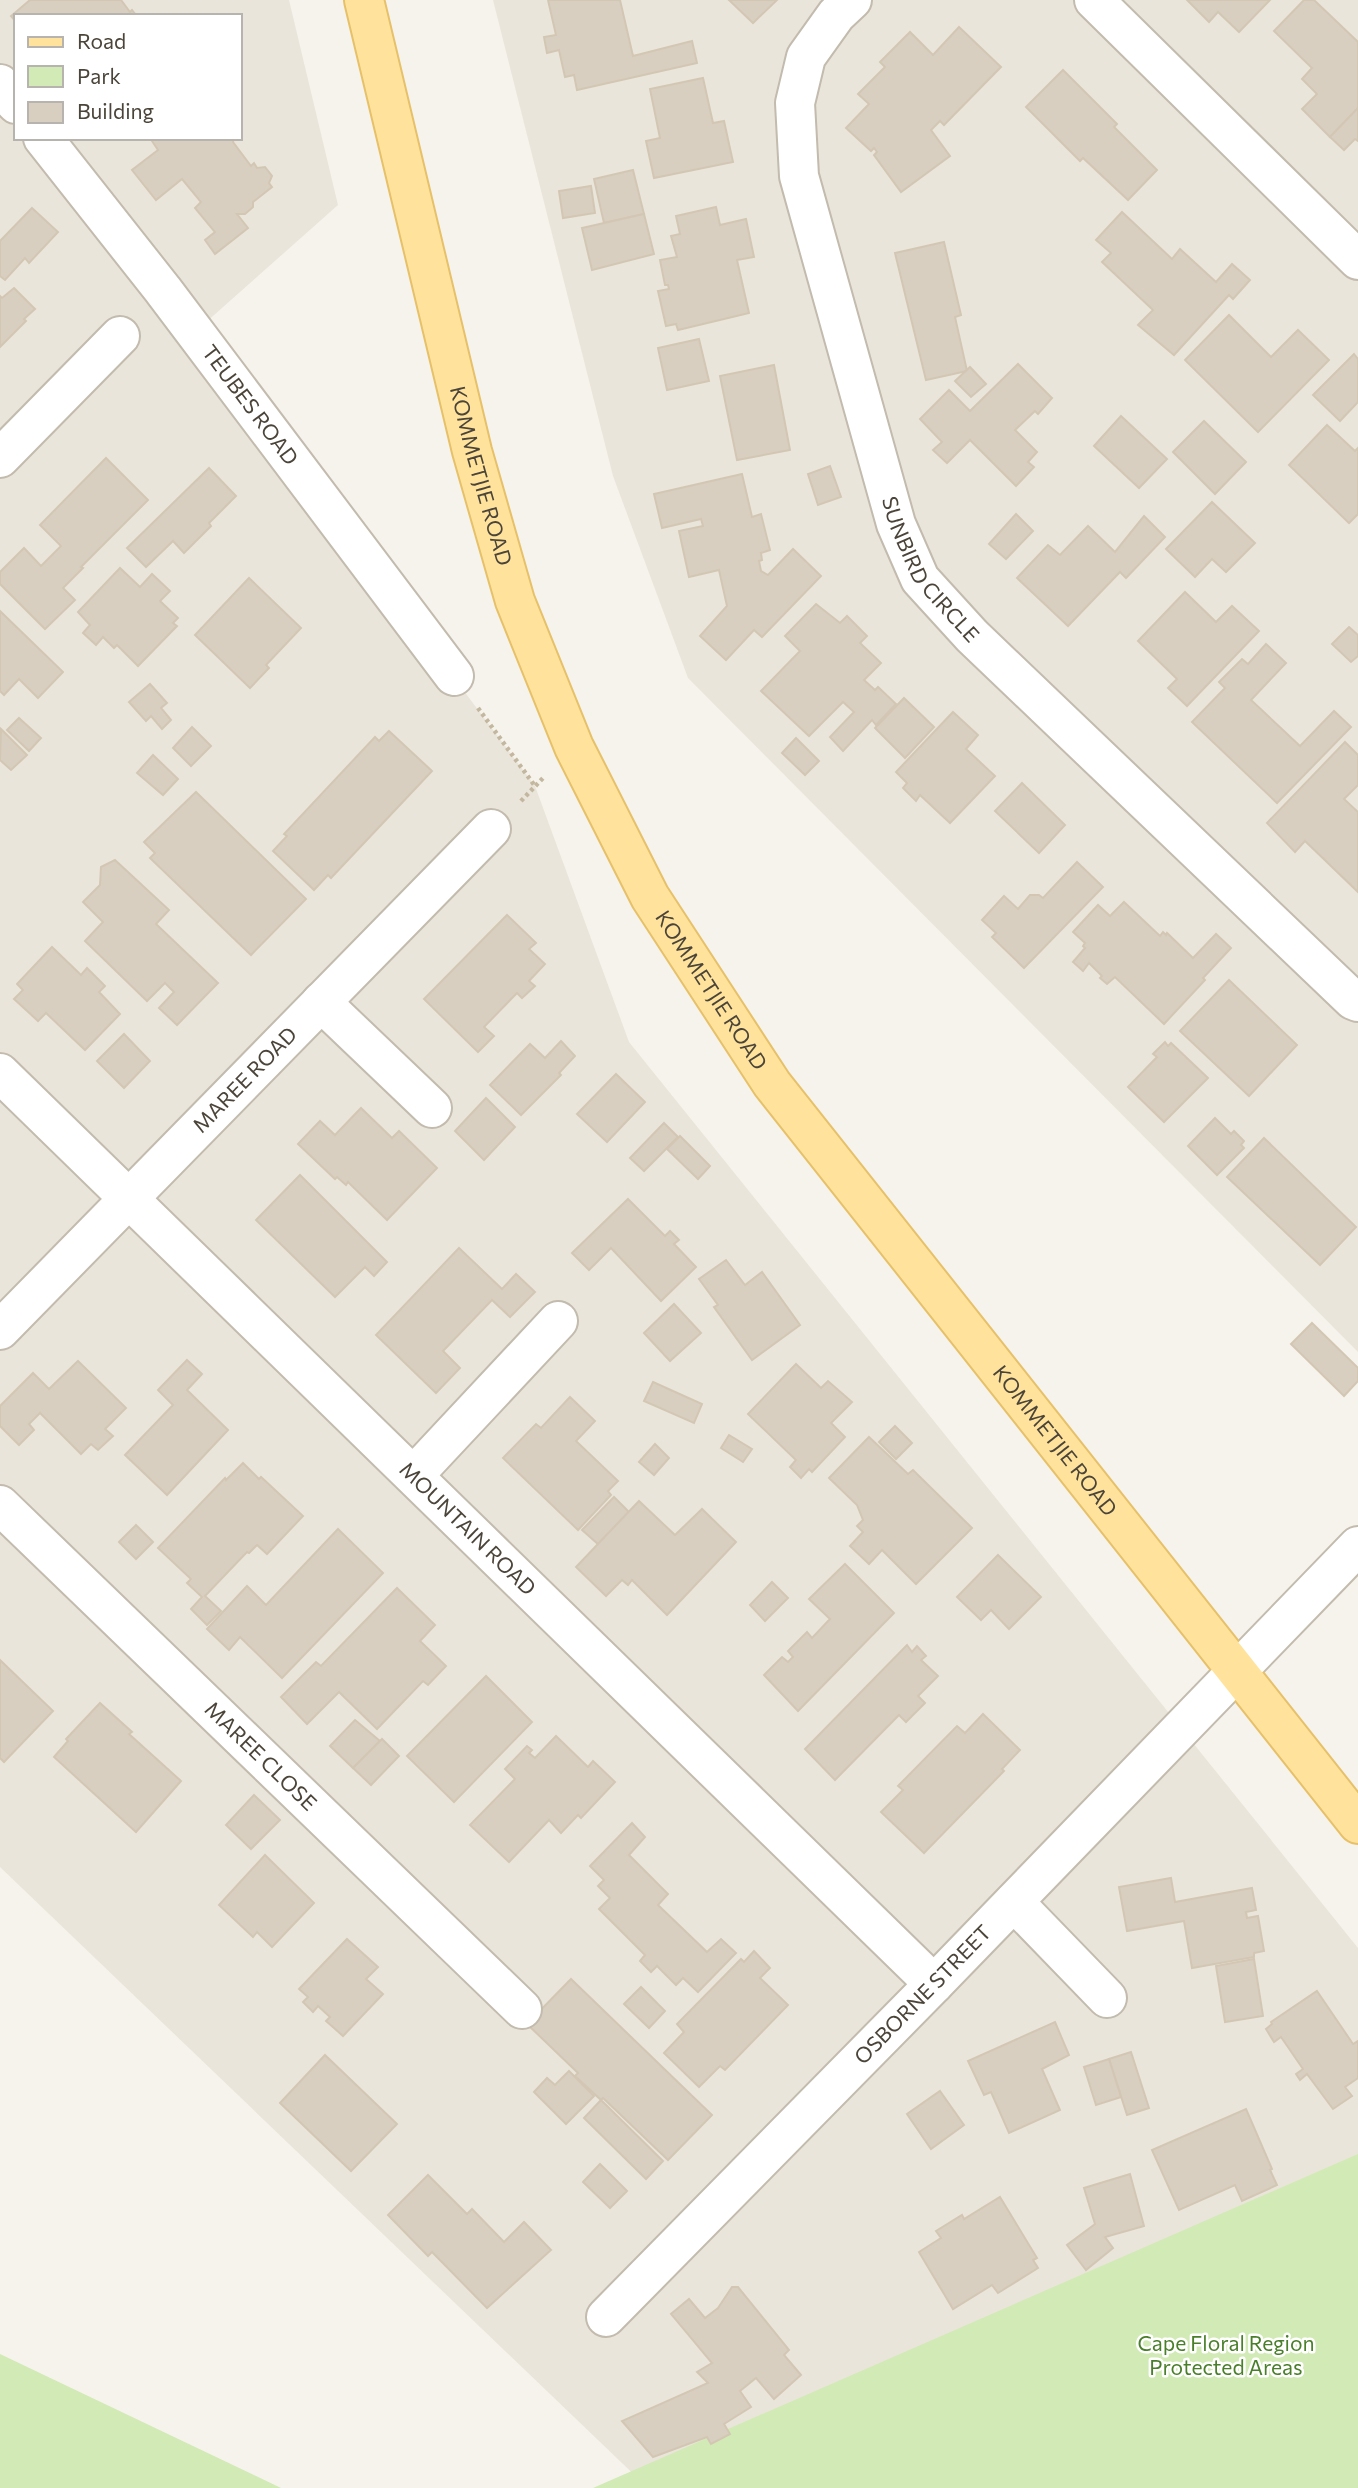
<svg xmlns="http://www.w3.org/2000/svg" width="1358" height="2488" viewBox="0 0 1358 2488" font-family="Commissioner,sans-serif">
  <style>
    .residential { fill: #eae5da; fill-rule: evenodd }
    .green { fill: #d2eab5 }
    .building { fill: #d8cfc1; stroke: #d3c7b4; stroke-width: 2 }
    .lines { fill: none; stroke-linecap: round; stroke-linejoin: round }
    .minor-casing { stroke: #c2bbae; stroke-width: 42 }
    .major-casing { stroke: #e6c16a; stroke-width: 42 }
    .path { stroke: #c4b79f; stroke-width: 4.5; stroke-dasharray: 3.5 3.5; stroke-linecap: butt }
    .minor { stroke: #fff; stroke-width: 38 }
    .major { stroke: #ffe39c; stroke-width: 38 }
    .labels { text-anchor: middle; stroke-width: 5; stroke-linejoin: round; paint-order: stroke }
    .street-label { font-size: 21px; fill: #4b4439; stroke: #fff }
    .park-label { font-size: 21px; fill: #4a7f2a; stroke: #fff }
  </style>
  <rect width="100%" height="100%" fill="#f6f3ec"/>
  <g class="residential">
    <path d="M0 0H289L338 205 195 332 535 786 629 1042 1358 1948V2171L648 2488 0 1867ZM16 16H240V138H16Z"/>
    <polygon points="493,0 1358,0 1358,1352 688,678 613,476"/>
  </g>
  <g class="green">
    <polygon points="1358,2154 1358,2488 593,2488"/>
    <polygon points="0,2354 281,2488 0,2488"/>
  </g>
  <g class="building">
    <polygon points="30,0 121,0 130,12 132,10 136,15 145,16 16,16 16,22 11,16"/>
    <polygon points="548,0 620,0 633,56 692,41 697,63 577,90 574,75 565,77 559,50 547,53 544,37 556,35"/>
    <polygon points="729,0 777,0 753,23"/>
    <polygon points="1187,0 1270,0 1239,32 1218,12 1209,22"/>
    <polygon points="1304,0 1314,0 1358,42 1358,108 1330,137 1302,109 1317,94 1302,79 1312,68 1274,31"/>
    <polygon points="959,27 1001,67 944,125 940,121 931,130 950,156 901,192 874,155 877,152 874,148 871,151 846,128 869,104 858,94 885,67 880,62 910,32 933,55"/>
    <polygon points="1063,70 1117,124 1114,127 1157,170 1128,200 1083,158 1080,161 1026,107"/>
    <polygon points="703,78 713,123 724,121 733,162 654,178 646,141 660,138 650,89"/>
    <polygon points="1358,108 1358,141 1355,139 1344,150 1330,137"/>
    <polygon points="150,138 234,138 233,142 251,166 254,163 257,168 265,167 272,176 269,183 272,187 253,202 253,207 245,214 237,214 248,228 215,254 205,240 215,232 195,208 201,202 182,179 156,200 132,170 158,150"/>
    <polygon points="633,170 644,214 604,223 594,179"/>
    <polygon points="591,186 595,213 563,218 559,191"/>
    <polygon points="716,207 720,225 746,219 754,257 737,260 749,313 678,330 676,324 666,326 658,291 669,289 668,285 665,285 660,260 677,257 671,236 680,234 676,216"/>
    <polygon points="32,208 58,232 29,263 25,258 5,280 0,276 0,241"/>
    <polygon points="1122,212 1172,259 1180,249 1216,282 1232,264 1250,280 1233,299 1229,295 1174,355 1138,325 1153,310 1102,262 1111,253 1096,240"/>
    <polygon points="644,214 654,254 592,270 582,228"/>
    <polygon points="944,242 961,315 955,317 967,371 926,380 895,253"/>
    <polygon points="14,288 35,309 24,319 26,321 0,347 0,296 2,298"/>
    <polygon points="1229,315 1271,357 1298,330 1329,360 1258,432 1185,360"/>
    <polygon points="699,339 709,381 667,390 658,348"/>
    <polygon points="1354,354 1358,359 1358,402 1340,421 1313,395"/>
    <polygon points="1018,364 1052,398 1038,414 1035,411 1015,430 1037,452 1028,462 1034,467 1016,486 970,440 947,463 933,450 942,442 920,419 949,390 970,411"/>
    <polygon points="774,365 790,450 737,460 720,376"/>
    <polygon points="970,367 986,384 971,397 955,381"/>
    <polygon points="1121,416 1167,459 1139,488 1094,446"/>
    <polygon points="1204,421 1246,462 1215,494 1173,452"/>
    <polygon points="1327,425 1355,451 1358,448 1358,514 1349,523 1289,465"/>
    <polygon points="106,458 148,500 81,567 83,568 63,588 75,600 45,629 0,584 0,572 24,548 41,566 61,546 40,525"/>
    <polygon points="830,466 841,497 818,505 808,474"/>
    <polygon points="209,468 236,496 209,523 211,526 184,553 173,541 146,567 127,548"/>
    <polygon points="742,474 752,517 761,514 770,550 761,553 762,560 759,561 761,571 768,575 793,549 821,576 762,637 754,630 726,660 700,636 727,606 719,570 689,577 679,531 703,526 701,519 662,528 654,494"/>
    <polygon points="1212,502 1255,543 1226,572 1212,559 1195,577 1166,549"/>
    <polygon points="1016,514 1033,531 1006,559 989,544"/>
    <polygon points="1144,516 1165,537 1126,578 1120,572 1068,626 1017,578 1048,545 1060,555 1088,526 1115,552"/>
    <polygon points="120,568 140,587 152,574 170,591 160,601 178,618 173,623 177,626 138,666 117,645 114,648 103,637 96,645 83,633 90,625 78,612"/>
    <polygon points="249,578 301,628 266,665 269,668 250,688 195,635"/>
    <polygon points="1185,592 1216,622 1232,606 1259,631 1187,706 1168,688 1177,679 1138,641"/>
    <polygon points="816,604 840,623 847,616 867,636 860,643 881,663 864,680 875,690 878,687 896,704 876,725 872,720 843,751 830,737 854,712 843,702 809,736 761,691 800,651 785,636"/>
    <polygon points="0,611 63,672 38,698 19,679 4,695 0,691"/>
    <polygon points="1349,627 1358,635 1358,656 1351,662 1332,644"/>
    <polygon points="1266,644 1286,663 1251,700 1300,746 1334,711 1351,727 1277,803 1192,722 1225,688 1219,682 1242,659 1248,664"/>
    <polygon points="150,684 167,703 161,708 171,720 162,729 151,716 146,721 129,702"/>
    <polygon points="904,698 934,727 905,758 875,728"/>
    <polygon points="953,712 978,735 966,749 995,776 950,823 920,795 916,801 903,788 907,783 896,772"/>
    <polygon points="19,718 41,738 29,751 7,730"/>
    <polygon points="192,727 211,746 191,766 173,748"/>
    <polygon points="1,729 27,755 11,770 0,760"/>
    <polygon points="389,731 432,771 331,878 328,875 314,890 273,851 287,836 284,834 375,737 379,741"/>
    <polygon points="796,738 819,761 805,775 782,753"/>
    <polygon points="1345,742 1358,755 1358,785 1344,799 1358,812 1358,892 1305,841 1295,852 1267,823"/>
    <polygon points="153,755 178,779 163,795 137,773"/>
    <polygon points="1022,783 1065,825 1039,853 995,811"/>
    <polygon points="196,792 306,899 251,955 150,858 155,853 144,842"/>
    <polygon points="115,860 169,910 156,924 218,983 177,1025 159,1008 174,992 165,983 147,1001 85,941 103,922 83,902 100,885 101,867"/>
    <polygon points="1077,862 1103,887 1024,968 992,937 996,933 982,920 1004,896 1018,909 1030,895 1039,895 1043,898"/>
    <polygon points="1124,902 1160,936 1163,932 1166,935 1167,933 1193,958 1216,934 1231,948 1203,978 1205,980 1164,1024 1115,977 1107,984 1100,978 1102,976 1089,963 1083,971 1073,962 1085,948 1083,946 1085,943 1073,932 1098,905 1110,916"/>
    <polygon points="507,915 536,943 529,949 545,964 529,981 535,986 522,998 517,993 484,1027 494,1036 478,1052 424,999"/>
    <polygon points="52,947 81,975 87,968 105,986 99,992 120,1014 85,1050 46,1013 38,1021 14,999 23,990 17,984"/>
    <polygon points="1229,980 1297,1045 1249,1096 1180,1031"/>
    <polygon points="124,1034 150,1061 124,1088 97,1061"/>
    <polygon points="561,1041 575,1056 559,1073 561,1075 521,1115 490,1085 530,1044 545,1058"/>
    <polygon points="1165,1042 1168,1046 1171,1043 1208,1078 1164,1122 1128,1087 1157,1057 1153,1054"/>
    <polygon points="616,1074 645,1102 607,1142 577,1114"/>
    <polygon points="486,1098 515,1127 484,1160 455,1131"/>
    <polygon points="361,1108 392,1138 399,1131 437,1168 387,1220 348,1182 346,1185 337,1177 335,1179 298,1144 320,1121 335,1135"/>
    <polygon points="1215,1118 1231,1134 1234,1131 1244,1141 1241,1145 1244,1148 1217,1175 1188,1146"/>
    <polygon points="664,1123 678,1137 644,1171 630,1158"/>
    <polygon points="680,1136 710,1166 698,1179 667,1149"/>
    <polygon points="1264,1138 1356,1227 1320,1265 1227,1177"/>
    <polygon points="300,1175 387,1262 374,1276 365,1267 335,1297 256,1220"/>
    <polygon points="628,1199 665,1236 670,1231 679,1240 674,1244 696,1267 661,1301 611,1248 589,1270 572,1253"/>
    <polygon points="459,1248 502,1289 516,1274 535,1292 510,1317 492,1300 443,1351 460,1368 436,1393 376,1335"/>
    <polygon points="726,1260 745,1285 762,1272 800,1325 752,1360 714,1307 718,1305 699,1279"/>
    <polygon points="674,1304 701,1333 670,1361 644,1333"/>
    <polygon points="1312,1323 1358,1368 1358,1381 1344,1396 1291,1344"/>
    <polygon points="187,1360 202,1374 187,1390 228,1430 167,1495 125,1455 173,1405 158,1390"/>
    <polygon points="78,1361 126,1408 105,1429 113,1436 98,1450 91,1444 81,1454 40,1413 29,1424 34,1430 19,1445 0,1426 0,1406 33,1373 49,1389"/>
    <polygon points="796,1364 821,1388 828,1381 852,1402 831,1423 845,1437 812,1472 809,1469 801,1478 790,1467 796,1460 748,1414"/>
    <polygon points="653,1382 702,1404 694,1423 644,1401"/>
    <polygon points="570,1397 595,1421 576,1441 618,1481 608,1491 611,1495 578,1530 503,1458 536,1424 541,1428"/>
    <polygon points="895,1426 912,1443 896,1459 879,1442"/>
    <polygon points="729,1435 752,1449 743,1462 721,1448"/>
    <polygon points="869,1437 908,1474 913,1470 972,1528 916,1584 882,1550 869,1564 850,1546 863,1532 857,1526 863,1520 857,1505 829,1478"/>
    <polygon points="655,1444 669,1458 654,1475 639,1462"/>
    <polygon points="243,1463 259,1479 261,1477 303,1516 267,1554 257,1545 249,1553 247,1552 205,1596 221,1611 207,1625 191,1609 202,1597 187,1583 191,1579 158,1548 225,1478 226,1480"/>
    <polygon points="614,1497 629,1512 598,1544 582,1530"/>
    <polygon points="639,1501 675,1535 702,1509 736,1542 667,1615 632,1580 628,1585 622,1580 606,1596 576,1567"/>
    <polygon points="136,1525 153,1542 136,1559 119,1542"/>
    <polygon points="338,1529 383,1573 282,1678 240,1637 229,1650 207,1629 247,1586 266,1605"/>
    <polygon points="998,1555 1041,1597 1009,1629 991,1610 981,1620 957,1597"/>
    <polygon points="845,1564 894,1613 798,1711 764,1675 782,1657 788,1662 793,1657 788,1651 807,1632 812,1638 830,1619 809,1599"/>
    <polygon points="772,1582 788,1598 765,1621 750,1605"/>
    <polygon points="397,1588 435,1625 420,1641 446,1666 428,1685 423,1681 377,1729 339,1692 307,1724 281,1697 316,1662 321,1666"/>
    <polygon points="907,1645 912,1652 917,1646 926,1656 921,1660 938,1676 918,1696 925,1703 906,1722 899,1715 835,1780 805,1749"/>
    <polygon points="0,1660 53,1711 4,1762 0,1758"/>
    <polygon points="486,1676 532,1722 454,1802 407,1756"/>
    <polygon points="100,1703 132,1732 129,1734 181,1781 136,1832 54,1757 68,1741 66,1739"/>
    <polygon points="983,1714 1020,1750 1002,1769 1004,1771 924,1853 881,1812 903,1790 898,1786 957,1726 965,1733"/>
    <polygon points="355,1720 380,1741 353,1768 330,1746"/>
    <polygon points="556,1736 588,1767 593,1761 615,1782 581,1818 578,1815 561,1833 549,1820 509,1862 470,1825 515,1779 505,1769 527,1746 532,1750 529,1753 535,1758"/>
    <polygon points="382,1739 399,1756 371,1785 353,1768"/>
    <polygon points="254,1795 280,1820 251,1849 226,1825"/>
    <polygon points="632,1823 645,1837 629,1855 668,1894 658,1905 707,1952 721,1939 736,1953 698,1992 683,1978 676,1985 657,1966 651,1972 640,1961 645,1955 599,1909 610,1898 598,1886 604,1880 590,1866"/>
    <polygon points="265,1855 314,1903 272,1947 257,1932 253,1937 219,1905"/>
    <polygon points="1171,1878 1175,1902 1252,1888 1256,1910 1246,1912 1247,1918 1258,1916 1264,1951 1254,1953 1254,1957 1192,1968 1184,1921 1127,1931 1119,1887"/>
    <polygon points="347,1939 378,1967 366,1979 383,1994 343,2036 326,2021 330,2017 318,2006 313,2012 303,2002 308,1997 299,1989"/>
    <polygon points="754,1951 770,1968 760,1978 788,2005 725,2070 720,2066 699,2087 664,2053 684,2032 677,2024 741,1959 744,1962"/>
    <polygon points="1254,1959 1263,2016 1225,2022 1216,1966"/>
    <polygon points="571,1979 712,2115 668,2160 603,2098 601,2100 575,2076 578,2073 527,2024"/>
    <polygon points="641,1987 665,2011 649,2028 624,2004"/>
    <polygon points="1317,1991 1353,2044 1358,2041 1358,2078 1345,2087 1352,2096 1333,2109 1307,2074 1300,2080 1296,2074 1303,2069 1281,2037 1274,2042 1266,2029 1272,2024 1271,2022"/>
    <polygon points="1055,2022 1069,2055 1042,2069 1060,2110 1009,2133 991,2092 984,2095 968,2061"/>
    <polygon points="1131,2052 1149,2108 1127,2115 1109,2059"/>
    <polygon points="325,2055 397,2124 351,2171 280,2103"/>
    <polygon points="1109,2059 1121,2097 1096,2105 1084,2067"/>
    <polygon points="569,2071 594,2096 566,2124 534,2092 547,2078 555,2085"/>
    <polygon points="940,2091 964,2125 931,2149 907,2114"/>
    <polygon points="601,2100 663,2161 646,2179 584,2118"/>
    <polygon points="1246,2109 1272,2169 1270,2170 1277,2185 1242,2201 1235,2185 1179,2210 1152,2150"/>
    <polygon points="600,2164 627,2191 610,2208 583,2182"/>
    <polygon points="1130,2174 1144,2226 1105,2237 1113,2248 1086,2270 1067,2245 1095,2224 1084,2188"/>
    <polygon points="428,2175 467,2214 472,2209 504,2242 524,2222 551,2250 487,2308 432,2252 428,2256 388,2215"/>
    <polygon points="1000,2197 1037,2258 1033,2260 1038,2268 998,2293 992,2285 953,2309 919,2252 941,2238 936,2231 962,2215 964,2219"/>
    <polygon points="732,2287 738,2287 789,2350 784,2355 801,2375 774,2399 756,2378 740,2391 751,2407 724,2424 730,2434 711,2444 707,2437 653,2457 622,2421 708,2383 697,2372 712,2363 671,2314 689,2299 705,2318 718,2308"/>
  </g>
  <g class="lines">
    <defs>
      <g id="minor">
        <path id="s1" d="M852 0 836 15 806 57 795 103 799 176 896 524 920 579 972 636 1353 1000 1358 1002"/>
        <polyline points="1094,0 1358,260"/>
        <polyline points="0,84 16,104"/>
        <path id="s2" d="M43 138 163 290 454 676"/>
        <polyline points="0,458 120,336"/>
        <polyline points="321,1002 432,1108"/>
        <path id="s3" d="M0 1073 934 1984"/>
        <path id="s4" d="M0 1330 491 829"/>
        <polyline points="414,1475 558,1321"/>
        <path id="s5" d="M0 1505 522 2009"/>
        <polyline points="1014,1902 1107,1998"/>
        <path id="s6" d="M606 2317 934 1984 1358 1546"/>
      </g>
      <g id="major">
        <path id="s7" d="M364 0 472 451 515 601 574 747 650 897 772 1084 1358 1824"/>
      </g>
    </defs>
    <use href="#minor" class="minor-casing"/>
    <use href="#major" class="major-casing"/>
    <g class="path">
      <polyline points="478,708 535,786"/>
      <polyline points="521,801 544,777"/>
    </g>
    <use href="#minor" class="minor"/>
    <use href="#major" class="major"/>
  </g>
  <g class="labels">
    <g class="street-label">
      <text dy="7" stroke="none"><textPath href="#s2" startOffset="338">TEUBES ROAD</textPath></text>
      <text dy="7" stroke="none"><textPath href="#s7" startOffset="490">KOMMETJIE ROAD</textPath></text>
      <text dy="7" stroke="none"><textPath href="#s1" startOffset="612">SUNBIRD CIRCLE</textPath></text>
      <text dy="7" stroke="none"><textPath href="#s7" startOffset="1057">KOMMETJIE ROAD</textPath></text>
      <text dy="7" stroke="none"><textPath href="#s4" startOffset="350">MAREE ROAD</textPath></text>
      <text dy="7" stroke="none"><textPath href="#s7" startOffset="1624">KOMMETJIE ROAD</textPath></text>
      <text dy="7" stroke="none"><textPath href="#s3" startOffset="653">MOUNTAIN ROAD</textPath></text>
      <text dy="7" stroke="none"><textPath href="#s5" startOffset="362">MAREE CLOSE</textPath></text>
      <text dy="7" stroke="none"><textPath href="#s6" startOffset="452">OSBORNE STREET</textPath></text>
    </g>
    <g class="park-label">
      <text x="1226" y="2351">Cape Floral Region<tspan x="1226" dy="24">Protected Areas</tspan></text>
    </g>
  </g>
  <rect x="14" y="14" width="228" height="126" fill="#ffffff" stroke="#b7b4b0" stroke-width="2"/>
  <rect x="28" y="37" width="35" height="10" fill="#ffe39c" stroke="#b7b4b0" stroke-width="2"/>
  <text x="77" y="49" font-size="21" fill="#4b4439">Road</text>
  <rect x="28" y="66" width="35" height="21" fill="#d2eab5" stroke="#b7b4b0" stroke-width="2"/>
  <text x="77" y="84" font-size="21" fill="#4b4439">Park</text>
  <rect x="28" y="102" width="35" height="21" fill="#d8cfc1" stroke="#b7b4b0" stroke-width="2"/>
  <text x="77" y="119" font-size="21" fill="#4b4439">Building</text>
</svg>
